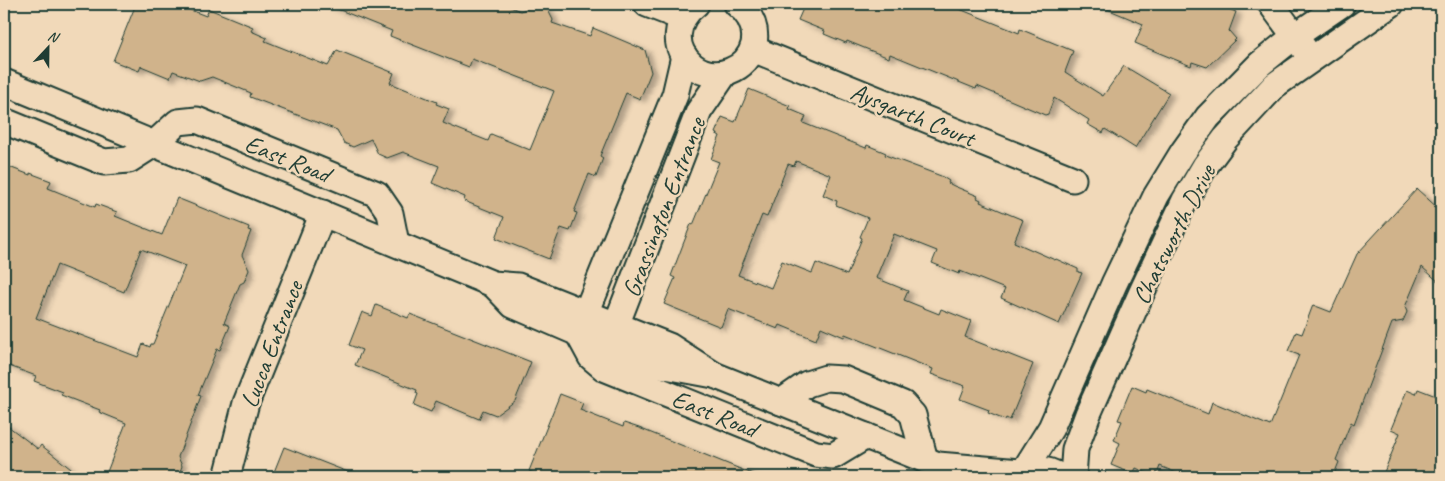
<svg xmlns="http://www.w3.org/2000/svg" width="1445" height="481" viewBox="0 0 1445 481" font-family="Caveat,sans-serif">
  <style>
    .building { fill: #d0b38b; stroke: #1f3d34; fill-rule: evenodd; filter: url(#shadow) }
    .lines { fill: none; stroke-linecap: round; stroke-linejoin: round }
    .minor-casing { stroke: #1f3d34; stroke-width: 29 }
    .minor { stroke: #f1d9b9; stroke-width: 25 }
    .labels { text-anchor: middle; stroke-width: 5; stroke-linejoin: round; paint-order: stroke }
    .street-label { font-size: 25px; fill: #1f3d34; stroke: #f1d9b9 }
  </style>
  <defs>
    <filter id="shadow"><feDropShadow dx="5.5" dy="3" stdDeviation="2.5" flood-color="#0004"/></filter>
  </defs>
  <rect width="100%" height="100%" fill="#f1d9b9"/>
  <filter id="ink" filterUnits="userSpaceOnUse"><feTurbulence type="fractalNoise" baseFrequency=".02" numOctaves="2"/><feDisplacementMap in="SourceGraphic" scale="10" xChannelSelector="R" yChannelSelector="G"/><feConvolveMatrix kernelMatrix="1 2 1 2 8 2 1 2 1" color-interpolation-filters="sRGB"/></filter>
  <g filter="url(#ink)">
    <g class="building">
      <polygon points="136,4 175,4 206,16 209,9 253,27 251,31 267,38 265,41 328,66 337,50 394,73 390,83 437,102 436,104 449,109 443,123 488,141 491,134 530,150 554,91 472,59 469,67 390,36 392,31 325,4 503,4 520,11 538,5 547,8 553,20 552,23 590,36 593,28 645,50 651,72 640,99 626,93 600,156 603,158 596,177 589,174 574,212 577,213 570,231 561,228 549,259 496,238 504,217 464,201 465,197 432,183 439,166 403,152 387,158 378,154 371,139 353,147 344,143 337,130 250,97 251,93 212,77 200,81 173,71 170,78 141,66 139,71 113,61"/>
      <polygon points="805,4 959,4 957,8 1019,33 1020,29 1073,51 1065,72 1103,96 1124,66 1169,93 1135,148 1105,129 1103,133 1087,124 1089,120 1054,98 1048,114 1045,115 977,86 976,89 890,54 889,58 847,41 846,43 824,34 825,31 798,20"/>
      <polygon points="1095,4 1216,4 1236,12 1229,31 1236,39 1207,67 1192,62 1191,66 1135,43 1143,24"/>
      <path d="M749 89 790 106 789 109 806 116 803 123 866 148 867 145 886 153 885 155 941 176 949 181 948 183 954 186 978 196 977 198 981 200 980 202 1023 220 1014 242 1055 260 1056 259 1078 269V272L1082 273 1059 324 1001 298 1005 289 960 271 959 274 932 263 937 251 894 234 876 278 908 291 904 300 939 314 941 309 971 321 965 337 1033 364 1010 420 1006 418 1005 420 988 413 989 410 960 399 965 386 931 374 933 369 845 334 844 337 821 327 816 340 780 325 778 329 728 309 721 327 664 304 675 278 671 276 682 247 691 224 693 225 719 162 711 159 720 136 715 133 722 117 735 122ZM796 161 831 175 823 195 837 201 836 205 868 218 860 237 862 238 847 275 816 263 812 273 782 261 771 288 738 275 762 215 767 217 788 164 794 166Z"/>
      <path d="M4 165 30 175V173L51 181 48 188 95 207 96 204 117 212 115 216 162 235 177 198 249 227 248 230 251 231 242 255 249 270 244 282 240 284 224 323 230 326 220 350 217 349 198 395 201 396 178 457 182 466 178 477H105L126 423 99 412 100 410 61 395 63 392 34 381 36 376 4 364ZM141 249 185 266 153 344H151L150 347 143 344 138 357 36 318 57 265 124 292Z"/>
      <polygon points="1417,189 1441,211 1441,284 1422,267 1405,307 1407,312 1403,321 1392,323 1354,424 1351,422 1336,460 1339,462 1333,477 1186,477 1160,466 1156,477 1136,468 1133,474 1111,465 1120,443 1114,440 1122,421 1118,420 1132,386 1146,392 1147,389 1208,414 1212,402 1270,426 1299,355 1288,351 1296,332 1302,334 1313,305 1331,312 1357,254"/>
      <polygon points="376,305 408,318 410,314 531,362 515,401 496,415 483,410 479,419 436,401 431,412 414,405 418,394 416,393 417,390 355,365 362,350 349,345 362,312 372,316"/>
      <polygon points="1418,389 1441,398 1441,477 1382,477 1400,433 1391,429 1407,390 1416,394"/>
      <polygon points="560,394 583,403 580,410 623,427 624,423 639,428 760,477 544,477 529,471"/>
      <polygon points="4,423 38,449 41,445 81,477 4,477"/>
      <polygon points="284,447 358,476 358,477 272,477"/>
    </g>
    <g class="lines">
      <defs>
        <g id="minor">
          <polyline points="647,4 683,18"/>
          <path d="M696 4C675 20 671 48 693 66 715 83 748 70 754 44 757 27 750 14 737 4"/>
          <polyline points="1271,4 1305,50"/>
          <polyline points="753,49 1073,179"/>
          <polyline points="684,56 675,95 578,333 591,357 604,368 816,454 833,456 866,436"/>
          <polyline points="4,82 493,284 518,286 669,346 714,375"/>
          <polyline points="4,121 104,162 129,160 154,144 178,122 197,120 377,194 390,213 396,243"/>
          <polyline points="493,284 513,305 578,333 660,365 714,375 938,465 1020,472"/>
          <polyline points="610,341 699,111 725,73"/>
          <polyline points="781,402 807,384 826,378 843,379 903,404 913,415 925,460"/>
          <polyline points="1024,471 1051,428 1114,284 1156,196 1183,152 1208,117 1260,64 1295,36 1342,4"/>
          <path d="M1014 476C1029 467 1046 467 1061 477"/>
          <polyline points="227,477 246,403 323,213"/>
          <polyline points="1073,477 1075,449 1088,414 1141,294 1185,200 1205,166 1225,139 1275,85 1391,4"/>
        </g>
      </defs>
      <use href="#minor" class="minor-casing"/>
      <use href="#minor" class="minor"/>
    </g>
  </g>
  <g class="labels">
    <g class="street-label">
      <text transform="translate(913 114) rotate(22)" y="9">Aysgarth Court</text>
      <text transform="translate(288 158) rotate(22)" y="9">East Road</text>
      <text transform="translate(663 207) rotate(-69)" y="9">Grassington Entrance</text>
      <text transform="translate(1173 234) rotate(-63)" y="9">Chatsworth Drive</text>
      <text transform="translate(271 344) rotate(-69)" y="9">Lucca Entrance</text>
      <text transform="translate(715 413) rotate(22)" y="9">East Road</text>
    </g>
  </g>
  <rect width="1445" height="481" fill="none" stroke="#f1d9b9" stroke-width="20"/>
  <rect x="10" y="10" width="1425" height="461" fill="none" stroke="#1f3d34" stroke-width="2" filter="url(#ink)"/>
  <g transform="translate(48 48) rotate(22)" stroke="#f1d9b9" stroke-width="4" paint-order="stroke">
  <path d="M0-4L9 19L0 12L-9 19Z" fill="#1f3d34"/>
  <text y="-8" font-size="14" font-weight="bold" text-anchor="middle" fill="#1f3d34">N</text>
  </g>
</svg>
